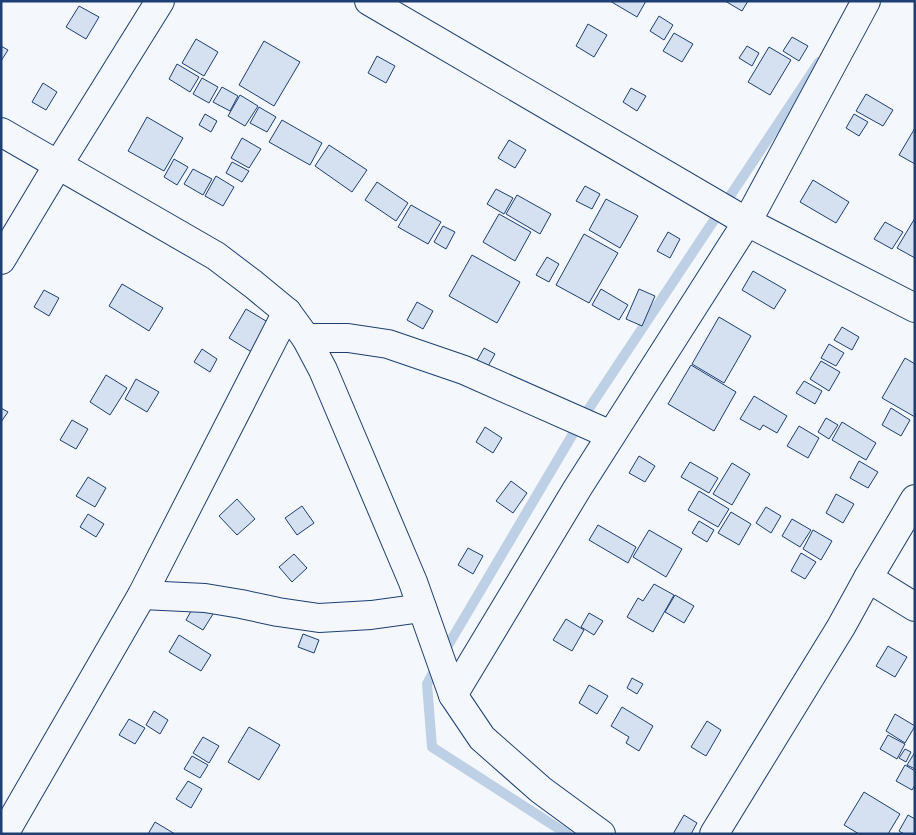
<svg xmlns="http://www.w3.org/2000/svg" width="916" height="835" viewBox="0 0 916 835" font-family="'DejaVu Sans',sans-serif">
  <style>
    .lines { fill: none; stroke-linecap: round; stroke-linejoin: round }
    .stream { stroke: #bed0e5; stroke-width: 10 }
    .building { fill: #d5e0f0; stroke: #1d3f73 }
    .minor-casing { stroke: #1d3f73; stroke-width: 30 }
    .minor { stroke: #f4f7fb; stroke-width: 28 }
  </style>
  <rect width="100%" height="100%" fill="#f4f7fb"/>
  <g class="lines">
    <polyline class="stream" points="567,834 432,747 427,684 440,659 580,422 819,62"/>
  </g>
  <g class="building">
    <polygon points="610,1 646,1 637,17"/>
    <polygon points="725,1 748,1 742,11"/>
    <polygon points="79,6 99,17 86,39 66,27"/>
    <polygon points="659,16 673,25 664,40 650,31"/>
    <polygon points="588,24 607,35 594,57 576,46"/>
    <polygon points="674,33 693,44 682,62 663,51"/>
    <polygon points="792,37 808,46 799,61 783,51"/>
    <polygon points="196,39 218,52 204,76 182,63"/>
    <polygon points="264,41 300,62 274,106 239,85"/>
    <polygon points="1,46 8,50 1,61"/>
    <polygon points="747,46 759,53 752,66 739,58"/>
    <polygon points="769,47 791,60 770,95 748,82"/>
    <polygon points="377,56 395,66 386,83 368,73"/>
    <polygon points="177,64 199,77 190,92 169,79"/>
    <polygon points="202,78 218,87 209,103 193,94"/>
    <polygon points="43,83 57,92 46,110 32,102"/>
    <polygon points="222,87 238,96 230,111 213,102"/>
    <polygon points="631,88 646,96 637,111 623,102"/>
    <polygon points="866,94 893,110 883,126 856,111"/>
    <polygon points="240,95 258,106 245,126 228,116"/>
    <polygon points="259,107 276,117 267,132 250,123"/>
    <polygon points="205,114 217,121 211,132 199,125"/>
    <polygon points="854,114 868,122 859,136 846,128"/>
    <polygon points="147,117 183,138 164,171 128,151"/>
    <polygon points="282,120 322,143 310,165 269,142"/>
    <polygon points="915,128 915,164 899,155"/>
    <polygon points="242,138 261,149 249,168 231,158"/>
    <polygon points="509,140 526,150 515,168 498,158"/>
    <polygon points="329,145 367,170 352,192 315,166"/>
    <polygon points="174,159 188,167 177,185 164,177"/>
    <polygon points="232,162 249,171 242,182 226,173"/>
    <polygon points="193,169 212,179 203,195 184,184"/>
    <polygon points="216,176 234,187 223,206 205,196"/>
    <polygon points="813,180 849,202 836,223 800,202"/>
    <polygon points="377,182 408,203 396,221 365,200"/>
    <polygon points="585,186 600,194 592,209 576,201"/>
    <polygon points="496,189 513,198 504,214 487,204"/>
    <polygon points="517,195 551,214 540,234 506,214"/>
    <polygon points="606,199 638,216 620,248 589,230"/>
    <polygon points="411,205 441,222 428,244 398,227"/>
    <polygon points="499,214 531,232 515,261 483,242"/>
    <polygon points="915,218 915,258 897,248"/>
    <polygon points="885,222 903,232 892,249 874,239"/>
    <polygon points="443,226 455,232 446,249 434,242"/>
    <polygon points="668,232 680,239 670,258 657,251"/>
    <polygon points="584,234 618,253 589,303 556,285"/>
    <polygon points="472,255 520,282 497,323 449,296"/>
    <polygon points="547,257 559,264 549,282 536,275"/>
    <polygon points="753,271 786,290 774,309 742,290"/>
    <polygon points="122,284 163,308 149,331 109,306"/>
    <polygon points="601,289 628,305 619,320 592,305"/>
    <polygon points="639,289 655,296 642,326 626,319"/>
    <polygon points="44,290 59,298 49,316 34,307"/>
    <polygon points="417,302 433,311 423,329 407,320"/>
    <polygon points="246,309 276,327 258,356 229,338"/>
    <polygon points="719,317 751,336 724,383 692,364"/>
    <polygon points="842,327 859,337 852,350 834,340"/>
    <polygon points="829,344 844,353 836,366 821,358"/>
    <polygon points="484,348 495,354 487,368 476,362"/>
    <polygon points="202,349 217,359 210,372 194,362"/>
    <polygon points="905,358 915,364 915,417 882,398"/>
    <polygon points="821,361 840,372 829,391 810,379"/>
    <polygon points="691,365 736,392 714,431 668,404"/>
    <polygon points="106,375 127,388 110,415 90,402"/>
    <polygon points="136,379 159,392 147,412 125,399"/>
    <polygon points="804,381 822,391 815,404 796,393"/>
    <polygon points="754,396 787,416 777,433 763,425 760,430 740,419"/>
    <polygon points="1,408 8,412 1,422"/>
    <polygon points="891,408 910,420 901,436 882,425"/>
    <polygon points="826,418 838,425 829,439 818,432"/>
    <polygon points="72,420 88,429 76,449 60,440"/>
    <polygon points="842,422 876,443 866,460 832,440"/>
    <polygon points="799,426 819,438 808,458 787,446"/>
    <polygon points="485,427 502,438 493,453 476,442"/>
    <polygon points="639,456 655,466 645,482 629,473"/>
    <polygon points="859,461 878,472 868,488 850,478"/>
    <polygon points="690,462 718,478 709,493 681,477"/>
    <polygon points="732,463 750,474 732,505 713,494"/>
    <polygon points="88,477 106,488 95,507 76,496"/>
    <polygon points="511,481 527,493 513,513 496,501"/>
    <polygon points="699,491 729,509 718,527 688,510"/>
    <polygon points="836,494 854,504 843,523 826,513"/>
    <polygon points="237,499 255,519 237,535 219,516"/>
    <polygon points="302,506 314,523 297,535 285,518"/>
    <polygon points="766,507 781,516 771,533 756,523"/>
    <polygon points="731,512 751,524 739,545 718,533"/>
    <polygon points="88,514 104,524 96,537 80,527"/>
    <polygon points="792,519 811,530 800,547 782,536"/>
    <polygon points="699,521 714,530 707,542 692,533"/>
    <polygon points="598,525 636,547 628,563 589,540"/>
    <polygon points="649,530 682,549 666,577 633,557"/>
    <polygon points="813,530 832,541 821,560 803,549"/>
    <polygon points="468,548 483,556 473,574 458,565"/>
    <polygon points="801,553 816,562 805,579 791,571"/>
    <polygon points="294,554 307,568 292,582 279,567"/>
    <polygon points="654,584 674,595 653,632 627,617 638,598 643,601"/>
    <polygon points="675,595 694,606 684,623 665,612"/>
    <polygon points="195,604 213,614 203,630 186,620"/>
    <polygon points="589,613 603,621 594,635 581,627"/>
    <polygon points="566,619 584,630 572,651 553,640"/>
    <polygon points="303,634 319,640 314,653 298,647"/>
    <polygon points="179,635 211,655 201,671 169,652"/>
    <polygon points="888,646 907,657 895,677 876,666"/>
    <polygon points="632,678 643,684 637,694 627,688"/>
    <polygon points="589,685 608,696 597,714 579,703"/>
    <polygon points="622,707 653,726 639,751 626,743 629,737 611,726"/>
    <polygon points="154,711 168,720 160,734 146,725"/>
    <polygon points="895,714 915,726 905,743 886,731"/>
    <polygon points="129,719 145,728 135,744 119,735"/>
    <polygon points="707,721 721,730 706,756 691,747"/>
    <polygon points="249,727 280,745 259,780 228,762"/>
    <polygon points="888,735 905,744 897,759 880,749"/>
    <polygon points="203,737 219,746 209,763 193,753"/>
    <polygon points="905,749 911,752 906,762 899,758"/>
    <polygon points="915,752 915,769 907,765"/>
    <polygon points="192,756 208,765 200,778 184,769"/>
    <polygon points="905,765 915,771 915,785 912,790 896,781"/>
    <polygon points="188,781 202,789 191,808 176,799"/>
    <polygon points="864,792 900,814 888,834 859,834 844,825"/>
    <polygon points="684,815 697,823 691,834 673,834"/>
    <polygon points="908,815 915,819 915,834 904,834 899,831"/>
    <polygon points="155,822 175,834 148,834"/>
  </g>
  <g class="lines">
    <defs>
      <g id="minor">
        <polyline points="369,1 747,222 915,308"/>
        <polyline points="1,132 216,256 253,284 287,312 306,338 323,370 413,582 453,695 482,738 541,790 601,834"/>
        <polyline points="1,260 58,165 160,1"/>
        <polyline points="306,338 348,338 388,344 464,370 611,435"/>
        <polyline points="868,578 915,607"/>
        <polyline points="142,595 205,598 241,604 278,612 319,618 371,615 422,608"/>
        <polyline points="453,695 577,489 747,222 866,1"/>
        <polyline points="4,834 142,595 287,312"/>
        <polyline points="714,834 841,627 868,578 915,499"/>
      </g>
    </defs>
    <use href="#minor" class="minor-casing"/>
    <use href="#minor" class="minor"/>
  </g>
  <rect width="916" height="835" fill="none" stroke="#1d3f73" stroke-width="5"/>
</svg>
